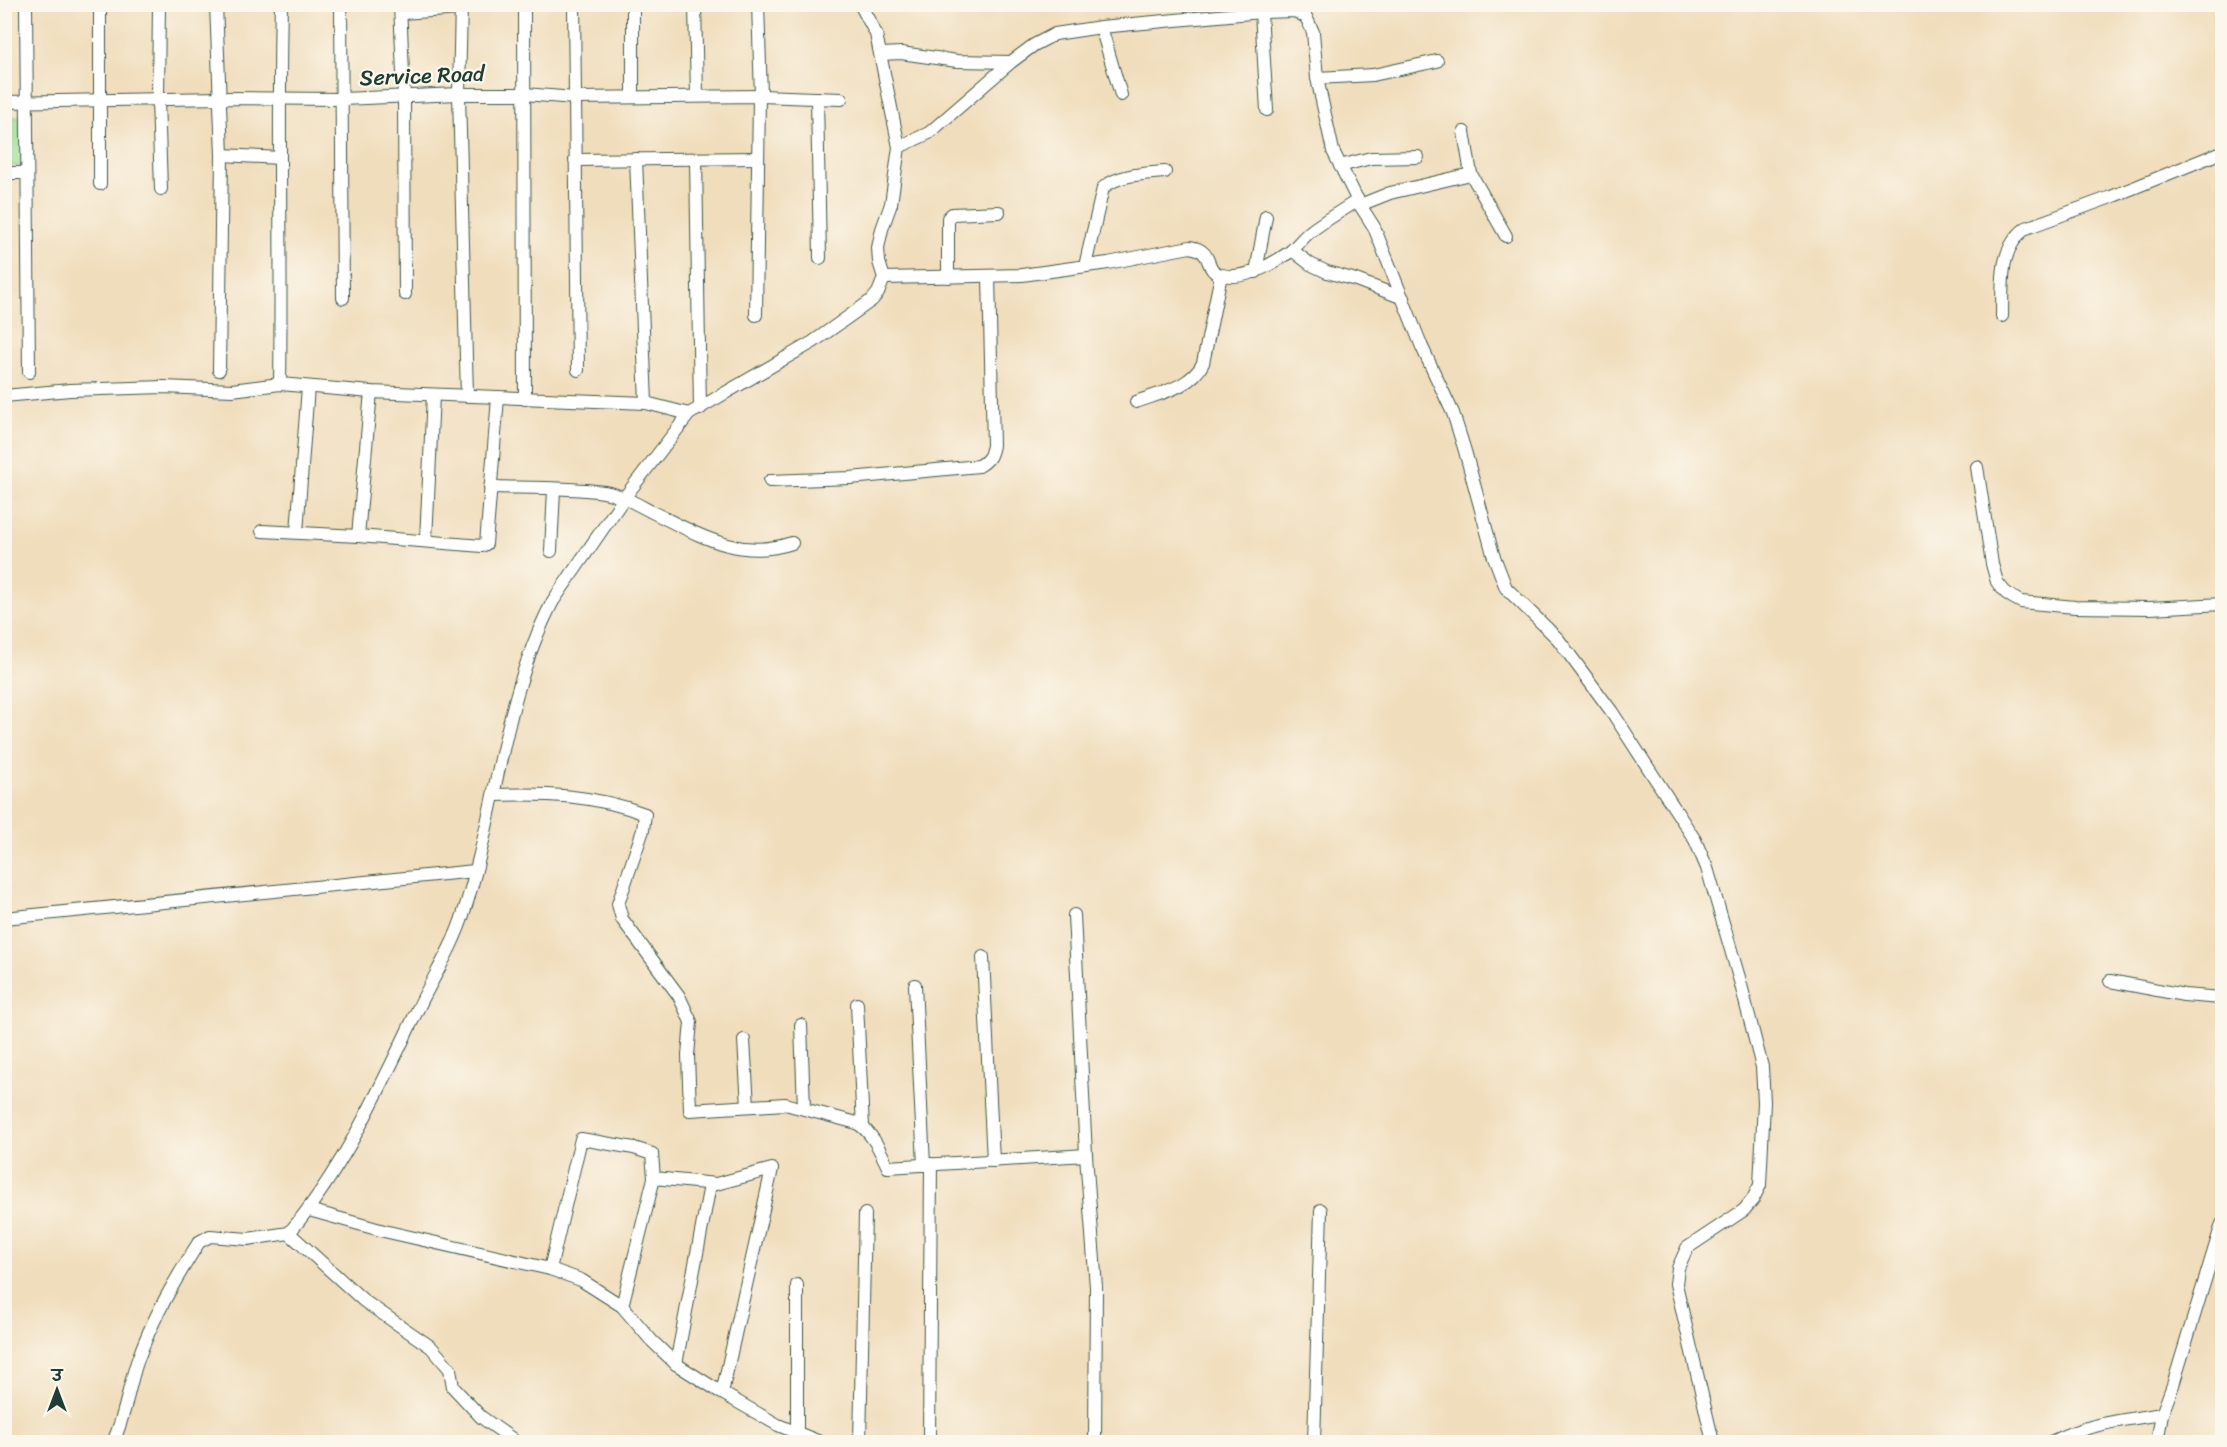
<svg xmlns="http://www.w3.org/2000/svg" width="2227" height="1447" viewBox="0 0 2227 1447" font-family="Sriracha,'Playpen Sans Deva',sans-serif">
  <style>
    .green { fill: #97d88f; stroke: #5b8a62; stroke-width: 1.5 }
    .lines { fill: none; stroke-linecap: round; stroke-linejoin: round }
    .minor-casing { stroke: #3e5548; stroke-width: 14 }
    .minor { stroke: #fff; stroke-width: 12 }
    .labels { text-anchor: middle; stroke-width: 4.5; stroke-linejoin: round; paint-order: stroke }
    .street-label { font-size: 22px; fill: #1f3d34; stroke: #fbf7ec }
  </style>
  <rect width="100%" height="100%" fill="#fbf7ec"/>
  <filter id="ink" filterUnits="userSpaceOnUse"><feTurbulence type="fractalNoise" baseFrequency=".0167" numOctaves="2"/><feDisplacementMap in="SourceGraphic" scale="12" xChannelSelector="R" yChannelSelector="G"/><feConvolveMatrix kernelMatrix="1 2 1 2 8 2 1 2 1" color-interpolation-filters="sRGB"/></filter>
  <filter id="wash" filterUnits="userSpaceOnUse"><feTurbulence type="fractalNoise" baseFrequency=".008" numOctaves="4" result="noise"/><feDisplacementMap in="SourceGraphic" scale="24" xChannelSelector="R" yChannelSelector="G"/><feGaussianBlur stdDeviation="1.35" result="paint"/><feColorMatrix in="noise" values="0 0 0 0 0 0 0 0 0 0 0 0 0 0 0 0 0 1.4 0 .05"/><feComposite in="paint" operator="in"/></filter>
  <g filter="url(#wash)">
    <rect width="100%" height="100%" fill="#f0ddbb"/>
    <polygon class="green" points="4,117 24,117 24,166 5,166"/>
  </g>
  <g filter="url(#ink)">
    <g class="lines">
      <defs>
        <g id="minor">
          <polyline points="26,4 29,372"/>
          <polyline points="100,4 100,184"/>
          <polyline points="159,4 158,99 161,189"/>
          <polyline points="216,4 222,155 219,370"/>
          <polyline points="341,4 343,298"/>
          <polyline points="400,4 404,97 405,294"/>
          <polyline points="461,4 459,94 467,396"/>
          <polyline points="524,4 525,399"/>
          <polyline points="574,4 578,370"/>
          <polyline points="695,4 697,96"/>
          <polyline points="758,4 761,96"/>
          <polyline points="1261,12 1267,110"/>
          <polyline points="401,13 461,9"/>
          <polyline points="1101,27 1121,95"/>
          <polyline points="882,54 901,53 957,61 1011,62"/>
          <polyline points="1317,78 1373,75 1437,61"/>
          <polyline points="633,97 633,4"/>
          <polyline points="817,98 820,258"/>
          <polyline points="4,102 221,98 342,99 459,94 524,94 575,98 761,96 841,99"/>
          <polyline points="1464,132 1471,174 1506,236"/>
          <polyline points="899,147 929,133 1011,62 1034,45 1055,34 1101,27 1261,12 1295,11 1306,17 1313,32 1317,78 1333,151 1360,205 1374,227 1422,347 1453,413 1465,451 1493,554 1506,588 1558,639 1612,712 1695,840 1707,868 1740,981 1762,1067 1764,1102 1760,1185 1753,1199 1744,1210 1687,1248 1678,1268 1676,1284 1713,1442"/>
          <polyline points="222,155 280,158"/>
          <polyline points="636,159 646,403"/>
          <polyline points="696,159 700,409"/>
          <polyline points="575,160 758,158"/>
          <polyline points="1340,166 1371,158 1418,157"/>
          <polyline points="4,173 27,173"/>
          <polyline points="1360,205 1390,193 1471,174"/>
          <polyline points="1292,250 1310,264 1327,272 1356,280 1403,298"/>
          <path d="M1085 266 1103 188C1118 174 1145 174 1165 172"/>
          <polyline points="1256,272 1266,216"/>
          <polyline points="948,277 948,218 952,214 999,212"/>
          <path d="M884 278 1022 275 1108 263 1190 247C1216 251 1202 271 1222 275 1245 280 1273 264 1291 251 1298 245 1303 237 1311 231 1325 220 1342 211 1358 200"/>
          <polyline points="756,315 759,96"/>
          <path d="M2002 316C2003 284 1998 249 2026 228L2111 197 2222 152"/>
          <path d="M280 384C282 257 278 131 281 4"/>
          <polyline points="371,392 358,536 482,546 486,544 498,398"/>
          <polyline points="4,396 70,390 164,387 232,390 280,384 371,392 646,403 689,414"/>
          <path d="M1136 402C1160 393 1192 387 1203 363L1221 275"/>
          <polyline points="1977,467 1992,564 1997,582 2005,592 2012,597 2021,602 2075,607 2150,608 2222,604"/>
          <path d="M770 481 850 478 979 466C989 460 991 456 993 445L989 276"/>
          <path d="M490 487C526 488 568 487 604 492 621 495 635 503 650 511 698 534 738 561 792 543"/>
          <polyline points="262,531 358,536"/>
          <polyline points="297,532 308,387"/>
          <polyline points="426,540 433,395"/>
          <polyline points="551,551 554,490"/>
          <path d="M494 795C546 793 596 795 645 814L643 830 618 904 622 919 679 996 691 1022 688 1055 690 1110 785 1104 857 1123C873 1133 880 1151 888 1167L1086 1155"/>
          <polyline points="1074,915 1086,1155 1096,1287 1095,1442"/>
          <polyline points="4,918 475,871"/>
          <polyline points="983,957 993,1161"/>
          <polyline points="2110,981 2184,995 2222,998"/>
          <polyline points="915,985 924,1165"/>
          <polyline points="857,1004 863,1127"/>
          <polyline points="801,1025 804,1108"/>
          <polyline points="744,1040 748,1106"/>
          <polyline points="654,1178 716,1184 772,1169 722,1393"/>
          <polyline points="309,1210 384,1231 550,1269 581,1280 622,1306 651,1340 676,1364 722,1393 778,1425 820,1442"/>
          <polyline points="289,1233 364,1301 431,1347 450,1369 453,1387 481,1417 512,1439"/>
          <polyline points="550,1269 581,1139 634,1148 652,1154 654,1178 622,1306"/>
          <polyline points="797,1285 797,1432"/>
          <polyline points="676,1364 710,1185"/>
          <path d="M113 1442C125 1417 128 1389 137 1362 152 1319 175 1280 199 1242L210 1236 248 1239 289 1233C344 1168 379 1090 416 1013 431 980 452 950 463 915 497 811 502 698 553 601L624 498 689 414 813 342 872 300 878 293 884 278 879 262 878 248 882 229 891 204 899 147 876 34 860 4"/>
          <polyline points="860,1442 865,1214"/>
          <polyline points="929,1442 931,1164"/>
          <polyline points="1314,1442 1321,1210"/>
          <path d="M2051 1442C2086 1424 2123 1420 2162 1414"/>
          <polyline points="2157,1442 2162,1414 2173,1385 2222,1224"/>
        </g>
      </defs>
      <use href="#minor" class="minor-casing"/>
      <use href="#minor" class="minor"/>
    </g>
  </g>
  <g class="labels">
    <g class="street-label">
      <text transform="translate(422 75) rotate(-2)" y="8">Service Road</text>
    </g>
  </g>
  <rect width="2227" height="1447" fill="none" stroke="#fbf7ec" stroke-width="24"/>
  <g transform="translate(57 1390)" stroke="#fbf7ec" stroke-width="4.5" paint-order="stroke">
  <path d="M0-4.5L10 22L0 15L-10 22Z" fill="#1f3d34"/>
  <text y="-9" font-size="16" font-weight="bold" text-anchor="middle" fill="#1f3d34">उ</text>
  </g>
</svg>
